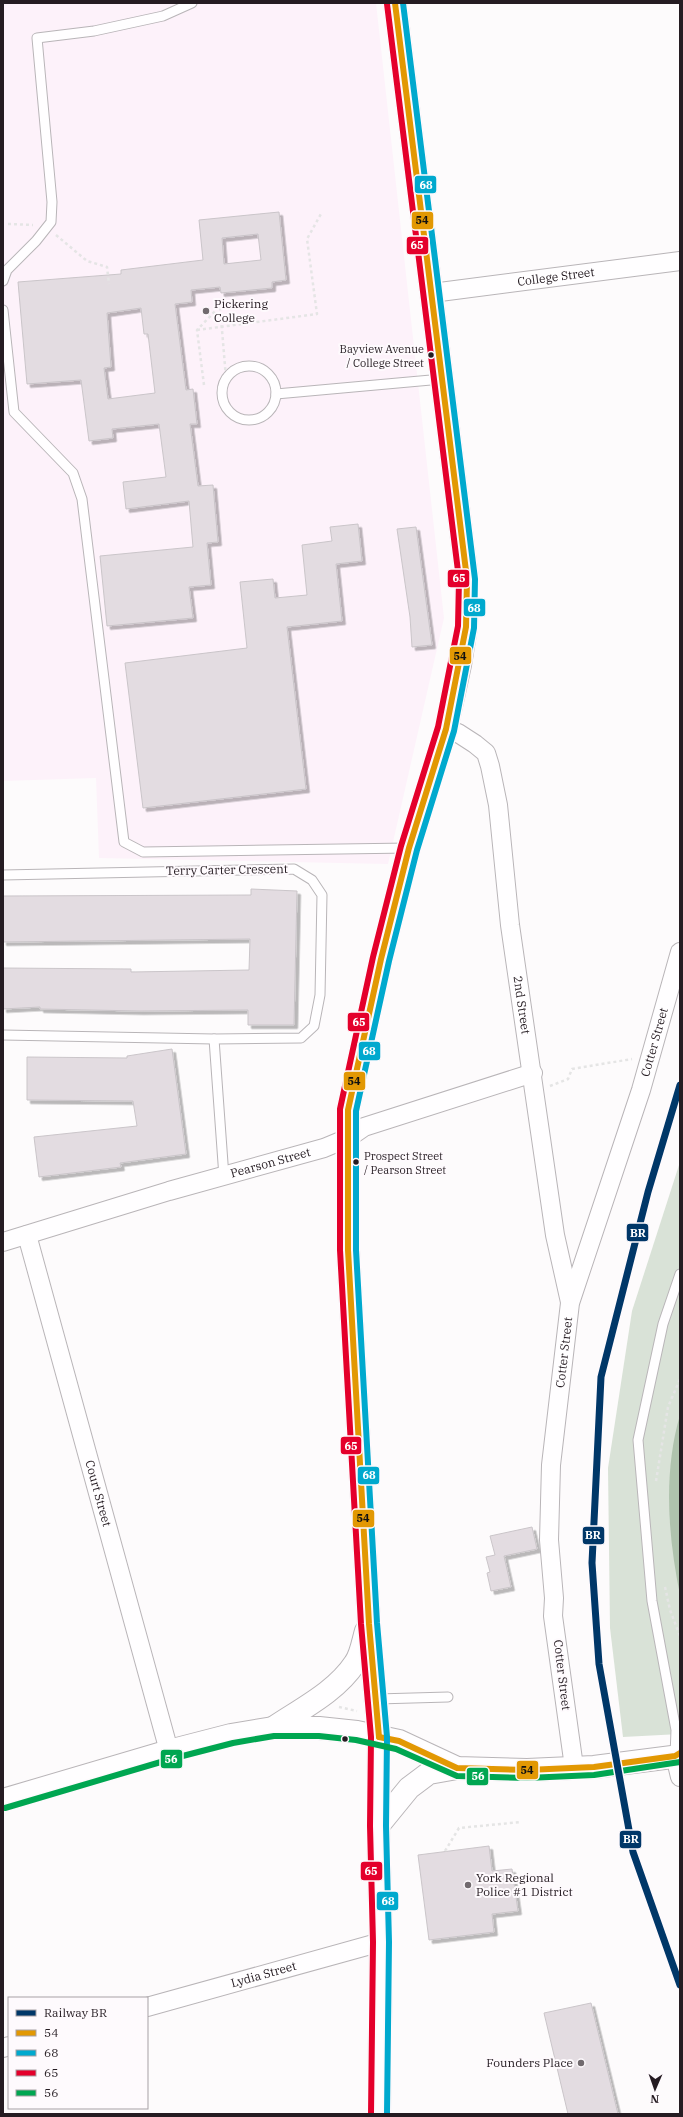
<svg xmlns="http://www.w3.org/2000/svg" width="683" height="2117" viewBox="0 0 683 2117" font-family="'IBM Plex Serif',serif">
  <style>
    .built { fill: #fdf2fa }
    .green { fill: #d9e2d7 }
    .water { fill: #afc2ad }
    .building { fill: #e3dce1; stroke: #cac5c9; fill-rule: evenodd; filter: url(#shadow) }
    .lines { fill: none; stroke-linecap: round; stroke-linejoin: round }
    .lane-casing { stroke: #b9b5b8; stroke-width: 11 }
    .street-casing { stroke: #b9b5b8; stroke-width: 20 }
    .secondary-casing { stroke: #b9b5b8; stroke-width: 24 }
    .path { stroke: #e5e5e5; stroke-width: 2.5; stroke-dasharray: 3 3; stroke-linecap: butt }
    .lane { stroke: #fffeff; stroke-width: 9 }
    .street { stroke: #fffeff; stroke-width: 18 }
    .secondary { stroke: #fffeff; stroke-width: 22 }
    .bus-1-casing { stroke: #fefafd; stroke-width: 9 }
    .bus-2-casing { stroke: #fefafd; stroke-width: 9 }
    .bus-3-casing { stroke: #fefafd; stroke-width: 9 }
    .bus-4-casing { stroke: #fefafd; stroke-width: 9 }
    .bus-1 { stroke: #e29803; stroke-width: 6 }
    .bus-2 { stroke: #00a9ce; stroke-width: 6 }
    .bus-3 { stroke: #e4002b; stroke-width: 6 }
    .bus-4 { stroke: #00a651; stroke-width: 6 }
    .rail-1-casing { stroke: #fefafd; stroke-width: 10 }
    .rail-1 { stroke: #003768; stroke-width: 7 }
    .poi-dot { fill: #716a6e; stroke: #fefafd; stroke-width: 1.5 }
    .bus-dot { fill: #251c22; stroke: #fefafd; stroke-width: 1.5 }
    .labels { text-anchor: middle; stroke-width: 4; stroke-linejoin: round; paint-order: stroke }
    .bus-label { font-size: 11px; fill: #251c22; stroke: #fefafd; text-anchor: end }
    .street-label { font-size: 12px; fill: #251c22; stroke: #fefafd }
    .poi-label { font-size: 12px; fill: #251c22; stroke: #fefafd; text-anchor: start }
    .line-badge { stroke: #fefafd; stroke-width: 1.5 }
    .badge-label { font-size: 11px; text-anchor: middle; font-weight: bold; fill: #fff }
    .pale-badge-label { font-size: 11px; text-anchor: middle; font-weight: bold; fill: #111 }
  </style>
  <defs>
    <filter id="shadow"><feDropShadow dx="3.5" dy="3.5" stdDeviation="0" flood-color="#0004"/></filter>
  </defs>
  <rect width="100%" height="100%" fill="#fdfbfc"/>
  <polygon class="built" points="3,3 376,3 444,618 388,864 99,858 96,778 3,781"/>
  <polygon class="green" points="680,1162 680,1734 623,1737 610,1628 608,1468 632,1311"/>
  <path class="water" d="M680 1415V1595C668 1536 663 1473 680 1415Z"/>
  <g class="building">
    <path d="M279 212 286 280 272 282V288L221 293 220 287 191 290 192 302 175 304 186 390 193 389 197 424H190L198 486 213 485 218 542 207 543 211 585 189 587 193 618 107 626 100 556 193 547 189 501 126 509 123 482 166 477 159 424 112 429 113 438 89 441 81 380 27 384 18 282 121 274V270L203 260 199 220ZM258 234 261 260 224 264 222 238ZM141 308 144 334H148L155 393 108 399 104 368 111 367 107 313Z"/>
    <polygon points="358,524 362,561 336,564 342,621 287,627 306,789 143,808 125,663 247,648 240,582 273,579 275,598 307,595 302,545 332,541 330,527"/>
    <polygon points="416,527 432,645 412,647 410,617 397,529"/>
    <polygon points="251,889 297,891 294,1025 248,1025 248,1010 140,1011 40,1009 40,1007 3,1009 3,968 131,969 131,972 249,970 250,939 3,942 3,896 251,895"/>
    <polygon points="172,1049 186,1154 120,1163 121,1167 39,1177 34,1137 137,1126 133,1101 27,1100 27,1057 127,1058 127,1056"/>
    <polygon points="532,1527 537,1549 504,1556 511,1587 491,1591 487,1573 490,1572 486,1557 495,1555 490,1536"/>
    <polygon points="489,1846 492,1871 512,1869 518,1911 492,1914 494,1932 429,1940 418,1855"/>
    <polygon points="591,2003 618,2114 568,2114 544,2013"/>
  </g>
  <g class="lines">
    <defs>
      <g id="lane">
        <polyline points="3,281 7,270 36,241 51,222 52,202 37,38 94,31 163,16 192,3"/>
        <polyline points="3,310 14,412 73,473 82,499 124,842 143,852 409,848"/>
        <circle cx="249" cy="393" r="27"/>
        <polyline points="276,394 442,379"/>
        <polyline points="3,875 294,869 312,880 322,895 320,995 314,1026 301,1038 214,1039 3,1035"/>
        <polyline points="214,1039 224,1177"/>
        <polyline points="377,1699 448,1697"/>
        <polyline points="675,1756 676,1730 652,1601 638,1440 663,1324 680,1274"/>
      </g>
      <g id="street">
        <path id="s1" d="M432 293 680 261"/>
        <path id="s2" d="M446 729 458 733 475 744 486 753 490 766 498 805 510 925 555 1235 570 1302"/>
        <path id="s3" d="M27 1235 169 1751"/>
        <path id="s4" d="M3 1242 169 1191 324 1148 348 1138 364 1127 533 1073"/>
        <polyline points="675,1756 680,1777"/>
        <path id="s5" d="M574 1767 553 1616 554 1598 549 1540 551 1465 570 1303 641 1090 680 952"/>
        <path id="s6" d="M147 2007 381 1942"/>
        <polyline points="3,2048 9,2046"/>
      </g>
      <g id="secondary">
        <path d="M273 1728C301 1709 336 1692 355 1663 361 1655 363 1641 366 1631"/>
        <polyline points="3,1800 169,1751 231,1735 273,1728 319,1728 357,1732 399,1741 457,1768 527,1770 594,1767 680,1756"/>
        <polyline points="378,1826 409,1788 429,1773 457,1768"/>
        <polyline points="379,2114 381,1942 378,1826 379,1737 369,1624 348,1250 348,1110 381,959 409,848 446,729 460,665 466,627 467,579 395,3"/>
      </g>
    </defs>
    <use href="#lane" class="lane-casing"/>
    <use href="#street" class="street-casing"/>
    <use href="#secondary" class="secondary-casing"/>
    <g class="path">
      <polyline points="8,224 33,225"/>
      <polyline points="56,235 87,261 107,267 109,284"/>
      <polyline points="197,330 317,314 307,239 322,212"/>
      <polyline points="204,385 197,330 220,306 226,378"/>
      <polyline points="550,1086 568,1079 572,1069 632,1059"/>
      <polyline points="656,1481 668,1407 680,1379"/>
      <polyline points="665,1587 670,1610 680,1636"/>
      <polyline points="339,1707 357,1711"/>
      <polyline points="445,1851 459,1828 521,1822"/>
    </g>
    <use href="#lane" class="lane"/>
    <use href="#street" class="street"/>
    <use href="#secondary" class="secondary"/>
    <defs>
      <g id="bus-1">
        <polyline points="379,1737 369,1624 348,1250 348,1110 381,959 409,848 446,729 466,627 467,579 395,3"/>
        <polyline points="379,1737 399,1741 457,1768 527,1770 594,1767 675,1756 680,1753"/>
      </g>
      <polyline id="bus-2" points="387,2114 389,1942 386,1826 387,1737 377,1623 356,1250 356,1111 389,961 417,850 454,731 474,628 475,579 403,3"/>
      <polyline id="bus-3" points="371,2114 373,1942 370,1826 371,1737 361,1624 340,1250 340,1109 373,957 401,846 438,727 458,626 459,579 387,4"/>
      <polyline id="bus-4" points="5,1808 171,1759 233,1743 274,1736 319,1736 356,1740 396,1749 457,1776 527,1778 594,1775 680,1762"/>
    </defs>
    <use href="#bus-1" class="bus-1-casing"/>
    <use href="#bus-2" class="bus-2-casing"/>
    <use href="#bus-3" class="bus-3-casing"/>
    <use href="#bus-4" class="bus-4-casing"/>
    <use href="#bus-1" class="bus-1"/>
    <use href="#bus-2" class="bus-2"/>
    <use href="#bus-3" class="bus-3"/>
    <use href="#bus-4" class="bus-4"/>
    <defs>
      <polyline id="rail-1" points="680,1085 648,1192 601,1377 592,1563 599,1664 633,1852 680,1985"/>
    </defs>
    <use href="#rail-1" class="rail-1-casing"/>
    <use href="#rail-1" class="rail-1"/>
  </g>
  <g class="poi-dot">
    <circle cx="206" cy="311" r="4"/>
    <circle cx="468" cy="1885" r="4"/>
    <circle cx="581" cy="2063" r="4"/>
  </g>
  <g class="bus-dot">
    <circle cx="431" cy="355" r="3.5"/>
    <circle cx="356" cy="1162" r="3.5"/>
    <circle cx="345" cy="1739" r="3.5"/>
  </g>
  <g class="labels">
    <g class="bus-label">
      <text x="424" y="353">Bayview Avenue<tspan x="424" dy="14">/ College Street</tspan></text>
      <text x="364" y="1160" text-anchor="start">Prospect Street<tspan x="364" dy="14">/ Pearson Street</tspan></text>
    </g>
    <g class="street-label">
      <text dy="4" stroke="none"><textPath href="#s1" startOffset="125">College Street</textPath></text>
      <text transform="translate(227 870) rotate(-1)" y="4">Terry Carter Crescent</text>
      <text dy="4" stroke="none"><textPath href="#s2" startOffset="302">2nd Street</textPath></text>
      <text dy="4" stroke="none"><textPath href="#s5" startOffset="741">Cotter Street</textPath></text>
      <text dy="4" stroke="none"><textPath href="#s4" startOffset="279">Pearson Street</textPath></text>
      <text dy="4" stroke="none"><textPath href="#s5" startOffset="417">Cotter Street</textPath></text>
      <text dy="4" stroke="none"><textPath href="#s3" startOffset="268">Court Street</textPath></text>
      <text transform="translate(562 1675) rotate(83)" y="4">Cotter Street</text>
      <text dy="4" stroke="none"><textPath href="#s6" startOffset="121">Lydia Street</textPath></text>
    </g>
    <g class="poi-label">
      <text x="214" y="308">Pickering<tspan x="214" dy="14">College</tspan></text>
      <text x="476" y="1882">York Regional<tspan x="476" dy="14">Police #1 District</tspan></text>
      <text x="573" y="2067" text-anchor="end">Founders Place</text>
    </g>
  </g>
  <g class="line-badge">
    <rect x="414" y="175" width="23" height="19" rx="4" fill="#00a9ce"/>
    <rect x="411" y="211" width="23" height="19" rx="4" fill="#e29803"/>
    <rect x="406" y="236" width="23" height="19" rx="4" fill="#e4002b"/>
    <rect x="447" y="569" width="23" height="19" rx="4" fill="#e4002b"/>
    <rect x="463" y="598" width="23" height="19" rx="4" fill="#00a9ce"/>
    <rect x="449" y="646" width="23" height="19" rx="4" fill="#e29803"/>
    <rect x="347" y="1012" width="23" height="20" rx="4" fill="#e4002b"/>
    <rect x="358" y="1041" width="23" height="20" rx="4" fill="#00a9ce"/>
    <rect x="343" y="1071" width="23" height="20" rx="4" fill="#e29803"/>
    <rect x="626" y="1223" width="23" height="19" rx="4" fill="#003768"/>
    <rect x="340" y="1436" width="22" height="19" rx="4" fill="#e4002b"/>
    <rect x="357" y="1466" width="23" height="19" rx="4" fill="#00a9ce"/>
    <rect x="352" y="1509" width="23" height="19" rx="4" fill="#e29803"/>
    <rect x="582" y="1526" width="23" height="19" rx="4" fill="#003768"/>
    <rect x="160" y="1749" width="23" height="20" rx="4" fill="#00a651"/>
    <rect x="516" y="1760" width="23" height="20" rx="4" fill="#e29803"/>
    <rect x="466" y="1767" width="23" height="19" rx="4" fill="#00a651"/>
    <rect x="619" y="1830" width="23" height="19" rx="4" fill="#003768"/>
    <rect x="360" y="1861" width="23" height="20" rx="4" fill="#e4002b"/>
    <rect x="376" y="1891" width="23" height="20" rx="4" fill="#00a9ce"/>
  </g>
  <g class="badge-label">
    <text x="426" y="189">68</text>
    <text x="417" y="249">65</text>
    <text x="459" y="582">65</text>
    <text x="474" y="612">68</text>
    <text x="359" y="1026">65</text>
    <text x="369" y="1055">68</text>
    <text x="638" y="1237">BR</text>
    <text x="351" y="1450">65</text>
    <text x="369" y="1479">68</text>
    <text x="593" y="1539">BR</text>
    <text x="171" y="1763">56</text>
    <text x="478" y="1780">56</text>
    <text x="631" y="1843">BR</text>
    <text x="371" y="1875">65</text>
    <text x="388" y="1905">68</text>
  </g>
  <g class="pale-badge-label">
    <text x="422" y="224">54</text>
    <text x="460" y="660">54</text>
    <text x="354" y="1085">54</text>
    <text x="363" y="1522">54</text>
    <text x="527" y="1774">54</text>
  </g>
  <rect width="683" height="2117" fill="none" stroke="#251c22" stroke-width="8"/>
  <rect x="8" y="1997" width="140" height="112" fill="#fefafd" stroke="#a7a1a5"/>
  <rect x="16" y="2010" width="20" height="6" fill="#003768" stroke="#a7a1a5"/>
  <text x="44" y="2017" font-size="12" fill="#251c22">Railway BR</text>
  <rect x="16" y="2030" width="20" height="6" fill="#e29803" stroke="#a7a1a5"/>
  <text x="44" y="2037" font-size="12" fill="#251c22">54</text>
  <rect x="16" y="2050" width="20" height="6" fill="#00a9ce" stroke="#a7a1a5"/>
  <text x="44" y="2057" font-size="12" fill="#251c22">68</text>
  <rect x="16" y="2070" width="20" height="6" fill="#e4002b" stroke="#a7a1a5"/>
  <text x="44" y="2077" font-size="12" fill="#251c22">65</text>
  <rect x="16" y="2090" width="20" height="6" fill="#00a651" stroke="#a7a1a5"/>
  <text x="44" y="2097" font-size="12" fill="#251c22">56</text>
  <g transform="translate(655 2089) rotate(182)" stroke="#fefafd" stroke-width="3" paint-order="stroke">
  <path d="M0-3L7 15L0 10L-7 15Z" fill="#251c22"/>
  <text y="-6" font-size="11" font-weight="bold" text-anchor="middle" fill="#251c22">N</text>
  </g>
</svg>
